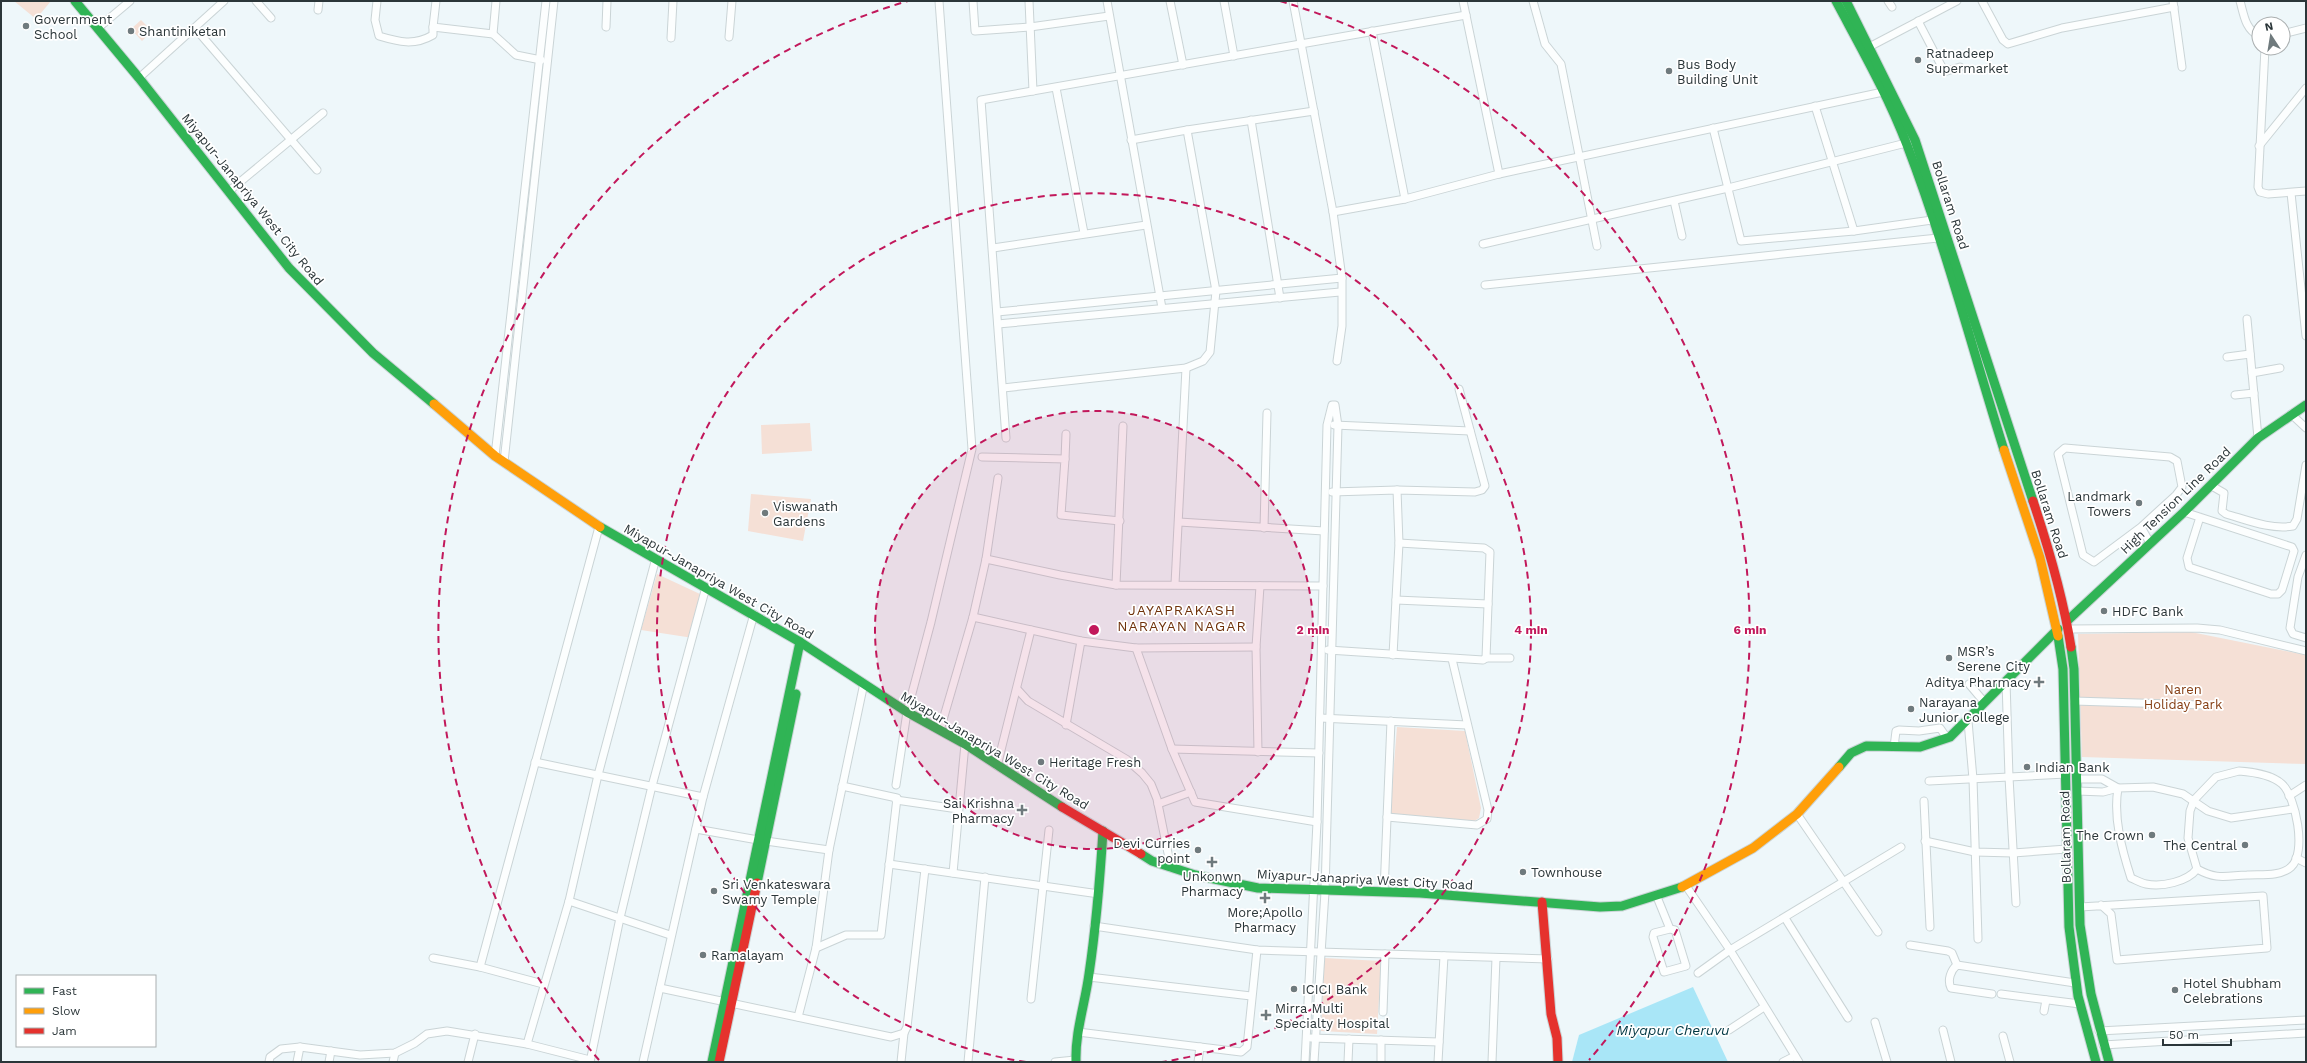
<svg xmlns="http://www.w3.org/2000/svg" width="2307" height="1063" viewBox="0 0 2307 1063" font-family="'Work Sans',sans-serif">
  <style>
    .green { fill: #f5e0d6 }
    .water { fill: #a9e6f7 }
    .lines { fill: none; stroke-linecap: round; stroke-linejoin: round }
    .street-casing { stroke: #cad4d6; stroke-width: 9 }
    .fast-casing { stroke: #cad4d6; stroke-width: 11 }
    .slow-casing { stroke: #cad4d6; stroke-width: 11 }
    .jam-casing { stroke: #cad4d6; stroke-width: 11 }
    .street { stroke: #fcfefe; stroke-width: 7 }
    .fast { stroke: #30b455; stroke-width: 9 }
    .slow { stroke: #ff9f0a; stroke-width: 9 }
    .jam { stroke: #e5322d; stroke-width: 9 }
    .ring { fill: none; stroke: #c2185b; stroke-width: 2; stroke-dasharray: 7 5 }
    .poi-dot { fill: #6f7a7d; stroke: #fff; stroke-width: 1.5 }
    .labels { text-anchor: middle; stroke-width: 3.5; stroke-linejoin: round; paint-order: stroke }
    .poi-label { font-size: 13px; fill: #2b3639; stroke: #fff; text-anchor: start }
    .street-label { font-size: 13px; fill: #2b3639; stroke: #fff }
    .park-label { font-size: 13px; fill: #853e13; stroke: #fff }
    .neighbourhood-label { font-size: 14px; letter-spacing: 1px; fill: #6f310a; stroke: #fff }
    .water-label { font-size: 14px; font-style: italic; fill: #003743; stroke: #fff }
    .centre { fill: #c2185b; stroke: #fff; stroke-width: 2 }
    .ring-label { font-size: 12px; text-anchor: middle; font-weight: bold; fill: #c2185b; stroke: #fff; stroke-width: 3.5; stroke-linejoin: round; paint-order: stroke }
  </style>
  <rect width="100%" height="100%" fill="#eef7fa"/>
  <g class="green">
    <polygon points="14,1 51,1 36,19"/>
    <polygon points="141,20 152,31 142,41 131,29"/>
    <polygon points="810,423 812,451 762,454 761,425"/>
    <polygon points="751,494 811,499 803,541 748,531"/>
    <polygon points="657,574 700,594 693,638 641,630"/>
    <polygon points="2191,632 2306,655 2306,764 2082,757 2078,634"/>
    <polygon points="1397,727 1465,731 1481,808 1479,818 1473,822 1390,814"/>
    <polygon points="1324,958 1381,961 1377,1034 1321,1031"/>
  </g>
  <polygon class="water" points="1693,987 1728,1062 1572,1062 1579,1035"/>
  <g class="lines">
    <defs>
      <g id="street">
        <polyline points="256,1 271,18"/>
        <path d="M377 1 375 20 379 36C399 42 414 46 433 35V27"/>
        <polyline points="436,1 433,27 493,34 516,55 541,60"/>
        <polyline points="973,1 975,31 1030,27 1109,16"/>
        <polyline points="1029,1 1033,91"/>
        <polyline points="1107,1 1162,308"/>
        <polyline points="1170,1 1183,65"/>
        <polyline points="1224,1 1234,56"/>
        <polyline points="1293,1 1333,212 1342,278 1342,326 1337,361"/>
        <polyline points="1463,1 1499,174"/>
        <polyline points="1533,1 1545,44 1561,64 1597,246"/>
        <polyline points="1888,1 1892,7"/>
        <polyline points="1982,1 2003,40 2008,44 2062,28 2174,7"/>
        <polyline points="2173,1 2182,67"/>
        <path d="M2240 1C2244 15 2245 29 2259 36"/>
        <polyline points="318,10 319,1"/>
        <polyline points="1918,21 1943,69 1947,71 1960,67"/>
        <polyline points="606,27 607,1"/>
        <polyline points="98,28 130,1"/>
        <polyline points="195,28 317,170"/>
        <polyline points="1372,31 1405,199"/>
        <polyline points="493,34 496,1"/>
        <polyline points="2283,34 2306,28"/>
        <polyline points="729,37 732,1"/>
        <polyline points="671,38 673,1"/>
        <polyline points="1871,46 1957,1"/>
        <polyline points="2265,48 2258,187 2260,192 2268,194 2306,191"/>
        <polyline points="139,78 224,1"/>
        <polyline points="1056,88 1084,233"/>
        <polyline points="1815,106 1854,231"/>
        <polyline points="1251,120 1280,298"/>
        <polyline points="1713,128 1741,241 1854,231 1932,220"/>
        <polyline points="1131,140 1187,130 1314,111"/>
        <polyline points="2259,146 2306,88"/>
        <polyline points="228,192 323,113"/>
        <polyline points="2291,193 2306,336"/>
        <polyline points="1674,201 1682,236"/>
        <polyline points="1333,212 1405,199 1499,174 1883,92"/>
        <polyline points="1483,244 1728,188 1906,143"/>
        <polyline points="993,248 1146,225"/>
        <polyline points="1485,285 1938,238"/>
        <polyline points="997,312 1342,278"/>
        <polyline points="2247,319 2258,438"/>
        <polyline points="998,324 1340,292"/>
        <polyline points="2227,357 2250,354"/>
        <polyline points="2252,373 2280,368"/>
        <polyline points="1003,388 1186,368 1203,361 1210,352 1216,291 1187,130"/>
        <polyline points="2235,395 2254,393"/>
        <polyline points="2291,414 2306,428"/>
        <polyline points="1334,425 1470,431"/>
        <polyline points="1006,438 981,100 1466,15"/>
        <polyline points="495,456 546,1"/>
        <polyline points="982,457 1065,459 1061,515 1120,521"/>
        <polyline points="1065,459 1066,434"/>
        <polyline points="504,462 554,1"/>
        <path d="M2210 485 2224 493 2222 511 2226 514C2247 520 2271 530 2293 526L2297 519 2306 465"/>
        <polyline points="1332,492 1397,490 1475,492 1482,490 1485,486 1459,389"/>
        <polyline points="2184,512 2292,547 2294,551 2282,590 2278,594 2271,594 2189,567 2187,558 2200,517"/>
        <polyline points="1179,522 1324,531"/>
        <polyline points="2141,527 2094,562 2083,555 2058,454 2065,448 2170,457 2177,461 2182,487 2176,495 2141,527 2150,543"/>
        <polyline points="1264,528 1267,413"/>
        <polyline points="1399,543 1484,548 1490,552 1486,658"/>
        <polyline points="2306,555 2298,577 2290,628 2293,634 2306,638"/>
        <polyline points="986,559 1060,575 1116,585 1323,586"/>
        <polyline points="1175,584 1186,368"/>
        <polyline points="1116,585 1123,426"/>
        <polyline points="1396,600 1488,604"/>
        <polyline points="973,617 1081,641 1136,648 1256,647"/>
        <polyline points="2069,629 2197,628 2220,630 2306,651"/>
        <polyline points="1136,648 1172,749 1195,802 1317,822"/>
        <polyline points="1328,650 1483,660 1486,658 1510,658"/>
        <polyline points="1393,655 1399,543 1397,490"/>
        <polyline points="2006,681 2009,777 2016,903"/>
        <polyline points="1969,684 1985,703"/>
        <polyline points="1018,690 1028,701 1126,759 1142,773 1151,784 1157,799 1171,868"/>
        <polyline points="2074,701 2202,705"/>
        <polyline points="1320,718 1467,725"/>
        <polyline points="1968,721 1973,779 1978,939"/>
        <polyline points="1066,725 1081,641"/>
        <polyline points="940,730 973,617 986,559 998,478"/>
        <polyline points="1894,747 1896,731 1899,730 1919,731 1940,728 1947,738"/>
        <polyline points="1172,749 1319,753"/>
        <polyline points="1258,752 1256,647 1260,586"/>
        <polyline points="535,762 703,797"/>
        <polyline points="997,766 1031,630"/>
        <path d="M2239 771C2252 772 2271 774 2282 784 2296 797 2307 853 2291 867 2280 877 2260 874 2247 875 2225 876 2217 880 2197 869L2188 838 2190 811 2194 800 2216 777Z"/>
        <polyline points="2077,779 2102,779 2118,788 2103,792 2077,791"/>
        <polyline points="1929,781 2066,774"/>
        <polyline points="896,785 907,712 931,622 972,449 939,1"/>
        <polyline points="2289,796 2306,785"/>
        <polyline points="896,800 958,809"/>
        <polyline points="1924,801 1930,927"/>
        <polyline points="1158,804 1191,792"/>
        <polyline points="1797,814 1878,932"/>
        <polyline points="1387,817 1477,825 1487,819 1488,810 1452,659"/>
        <polyline points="696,829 758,840"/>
        <polyline points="766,841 829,850"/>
        <polyline points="1925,841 1975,852 2013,853 2067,849"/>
        <polyline points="2296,858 2306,863"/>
        <polyline points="889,864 1099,894"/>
        <path d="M2197 869C2187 882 2162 887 2146 884 2141 883 2136 880 2131 878 2122 850 2113 818 2118 788L2153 787 2183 794 2208 811 2231 818 2293 809"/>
        <polyline points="953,873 965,744"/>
        <polyline points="1686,886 1730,950 1799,1062"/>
        <polyline points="1384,892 1391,721"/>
        <polyline points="1657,897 1670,929 1675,930 1686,966 1664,972 1653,937 1654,933 1670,929"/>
        <polyline points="569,901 670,935"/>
        <polyline points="2080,907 2263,896 2267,948 2117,960 2111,914 2101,905"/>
        <polyline points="1785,918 1848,1018"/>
        <polyline points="1094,926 1257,950 1548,959"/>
        <polyline points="1910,945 1948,951 1952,953 1957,965"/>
        <polyline points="816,948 846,935 881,935 897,798 842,786"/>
        <polyline points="433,958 480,967 543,984"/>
        <polyline points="480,967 599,527"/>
        <polyline points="1698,973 1730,950 1901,847"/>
        <polyline points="1089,977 1251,996"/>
        <polyline points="660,988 891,1037 904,1033 907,1027 925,869"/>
        <path d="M1992 994 1951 988C1947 980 1951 970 1957 965L2075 983"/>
        <polyline points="2001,994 2080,1004"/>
        <polyline points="1031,999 1049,830"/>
        <polyline points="2044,1011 2046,1000"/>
        <polyline points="1383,1012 1385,954"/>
        <polyline points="798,1017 816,948 829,850 864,683"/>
        <polyline points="1875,1022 1887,1062"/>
        <polyline points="1729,1030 1764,1007"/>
        <polyline points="1943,1030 1951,1062"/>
        <polyline points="2099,1031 2306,1020"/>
        <polyline points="1078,1032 1241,1052 1247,1047 1257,950"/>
        <polyline points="2003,1036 2010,1062"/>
        <polyline points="1311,1038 1439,1042"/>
        <polyline points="527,1044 569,901 598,775 656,558"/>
        <polyline points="2103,1045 2306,1033"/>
        <polyline points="269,1062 270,1057 281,1049 300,1047 360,1055 395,1053 415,1043 427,1034 447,1031 527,1044 590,1060"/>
        <polyline points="297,1062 300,1047"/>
        <polyline points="329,1062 331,1051"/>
        <polyline points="393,1062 395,1053"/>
        <polyline points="468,1062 475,1034"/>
        <polyline points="590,1062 620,918 652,786 706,587"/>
        <polyline points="643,1062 703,797 754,614"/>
        <polyline points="901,1062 904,1033"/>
        <polyline points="968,1062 985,877"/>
        <polyline points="1055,1062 1075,1060"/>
        <polyline points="1198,1062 1200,1047"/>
        <polyline points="1305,1062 1317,822 1327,425 1332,405 1335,405 1338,426 1325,892 1314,1062"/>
        <polyline points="1348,1062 1349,1039"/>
        <polyline points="1381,1062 1381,1040"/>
        <polyline points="1438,1062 1444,956"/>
        <polyline points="1492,1062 1496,958"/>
        <polyline points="1783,1062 1795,1056"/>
      </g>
      <g id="fast">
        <polyline points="75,1 139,78 289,268 373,353 434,404"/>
        <path d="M1836 1C1861 48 1888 95 1907 145 1945 244 1972 348 2004 450"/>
        <polyline points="1846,1 1915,140 2033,501"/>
        <polyline points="600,527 800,642 907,712 965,744 1062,807"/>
        <polyline points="2067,621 2184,512 2258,438 2306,405"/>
        <polyline points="2058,636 2063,669 2069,927 2078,996 2096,1062"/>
        <polyline points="2071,647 2074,669 2080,925 2091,994 2109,1062"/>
        <polyline points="1839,767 1851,753 1866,746 1920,747 1950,737 2058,629"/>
        <polyline points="1141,854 1152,861 1195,875 1258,888 1420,893 1600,907 1622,906 1682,887"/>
        <polyline points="757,883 796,694"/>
        <polyline points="712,1062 800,642"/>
        <path d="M1076 1062C1075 1032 1085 1004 1089 974 1096 927 1100 879 1103 831"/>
      </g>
      <g id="slow">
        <polyline points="434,404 495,456 600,527"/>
        <polyline points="2004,450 2040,558 2058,636"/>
        <polyline points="1682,887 1753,848 1797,814 1839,767"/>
      </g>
      <g id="jam">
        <path d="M2033 501C2049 549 2063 597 2071 647"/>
        <polyline points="1062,807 1141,854"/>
        <polyline points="1542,902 1551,1014 1557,1038 1558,1062"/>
        <polyline points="719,1062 757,883"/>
      </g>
    </defs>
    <use href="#street" class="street-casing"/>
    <use href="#fast" class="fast-casing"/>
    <use href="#slow" class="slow-casing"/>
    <use href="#jam" class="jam-casing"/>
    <use href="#street" class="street"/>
    <use href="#fast" class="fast"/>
    <use href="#slow" class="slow"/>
    <use href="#jam" class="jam"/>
  </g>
  <circle cx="1094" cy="630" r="219" fill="#c2185b" fill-opacity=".12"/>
  <g class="ring">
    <circle cx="1094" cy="630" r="219"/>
    <path d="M1026 1062A437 437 0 1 1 1162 1062"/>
    <path d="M599 1060A656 656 0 0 1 908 1M1280 1A656 656 0 0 1 1589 1060"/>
  </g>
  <g class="poi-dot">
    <circle cx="26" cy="26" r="4"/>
    <circle cx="131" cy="31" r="4"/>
    <circle cx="1918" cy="60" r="4"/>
    <circle cx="1669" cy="71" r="4"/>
    <circle cx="2139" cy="503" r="4"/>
    <circle cx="765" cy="513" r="4"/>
    <circle cx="2104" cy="611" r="4"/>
    <circle cx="1949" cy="658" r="4"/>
    <path d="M2037 676h4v4h4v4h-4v4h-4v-4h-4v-4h4z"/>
    <circle cx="1911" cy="709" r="4"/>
    <circle cx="1041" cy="762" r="4"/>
    <circle cx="2027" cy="767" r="4"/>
    <path d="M1020 804h4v4h4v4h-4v4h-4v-4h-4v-4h4z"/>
    <circle cx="2152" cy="835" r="4"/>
    <circle cx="2245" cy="845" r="4"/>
    <circle cx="1198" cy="850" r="4"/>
    <path d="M1210 856h4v4h4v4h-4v4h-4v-4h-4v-4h4z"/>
    <circle cx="1523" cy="872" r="4"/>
    <circle cx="714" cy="891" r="4"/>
    <path d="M1263 892h4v4h4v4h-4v4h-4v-4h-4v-4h4z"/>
    <circle cx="703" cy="955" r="4"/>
    <circle cx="1294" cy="989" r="4"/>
    <circle cx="2175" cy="990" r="4"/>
    <path d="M1264 1009h4v4h4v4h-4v4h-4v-4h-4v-4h4z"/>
  </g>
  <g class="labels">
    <g class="poi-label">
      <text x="34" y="24">Government<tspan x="34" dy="15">School</tspan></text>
      <text x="139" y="36">Shantiniketan</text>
      <text x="1926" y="58">Ratnadeep<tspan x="1926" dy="15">Supermarket</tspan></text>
      <text x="1677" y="69">Bus Body<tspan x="1677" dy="15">Building Unit</tspan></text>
      <text x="2131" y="501" text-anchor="end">Landmark<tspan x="2131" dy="15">Towers</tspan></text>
      <text x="773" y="511">Viswanath<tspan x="773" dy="15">Gardens</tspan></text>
      <text x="2112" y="616">HDFC Bank</text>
      <text x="1957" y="656">MSR’s<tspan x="1957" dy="15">Serene City</tspan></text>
      <text x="2031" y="687" text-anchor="end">Aditya Pharmacy</text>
      <text x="1919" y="707">Narayana<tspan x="1919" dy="15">Junior College</tspan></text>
      <text x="1049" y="767">Heritage Fresh</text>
      <text x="2035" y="772">Indian Bank</text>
      <text x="1014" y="808" text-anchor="end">Sai Krishna<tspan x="1014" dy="15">Pharmacy</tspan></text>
      <text x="2144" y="840" text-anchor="end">The Crown</text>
      <text x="1190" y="848" text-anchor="end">Devi Curries<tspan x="1190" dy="15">point</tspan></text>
      <text x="2237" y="850" text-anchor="end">The Central</text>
      <text x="1531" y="877">Townhouse</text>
      <text x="1212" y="881" text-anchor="middle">Unkonwn<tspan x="1212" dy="15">Pharmacy</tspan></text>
      <text x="722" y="889">Sri Venkateswara<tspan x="722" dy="15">Swamy Temple</tspan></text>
      <text x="1265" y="917" text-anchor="middle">More;Apollo<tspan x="1265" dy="15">Pharmacy</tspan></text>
      <text x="711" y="960">Ramalayam</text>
      <text x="2183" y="988">Hotel Shubham<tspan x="2183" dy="15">Celebrations</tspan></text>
      <text x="1302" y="994">ICICI Bank</text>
      <text x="1275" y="1013">Mirra Multi<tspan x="1275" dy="15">Specialty Hospital</tspan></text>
    </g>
    <g class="street-label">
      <text transform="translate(253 199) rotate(51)" y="5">Miyapur-Janapriya West City Road</text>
      <text transform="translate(1951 205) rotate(72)" y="5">Bollaram Road</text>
      <text transform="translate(2175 500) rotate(-44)" y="5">High Tension Line Road</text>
      <text transform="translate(2050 514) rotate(72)" y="5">Bollaram Road</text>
      <text transform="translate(719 581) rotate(30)" y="5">Miyapur-Janapriya West City Road</text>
      <text transform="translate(995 750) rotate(31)" y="5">Miyapur-Janapriya West City Road</text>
      <text transform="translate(2065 837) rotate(-91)" y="5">Bollaram Road</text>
      <text transform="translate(1365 879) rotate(3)" y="5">Miyapur-Janapriya West City Road</text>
    </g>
    <g class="park-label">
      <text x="2183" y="694">Naren<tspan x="2183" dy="15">Holiday Park</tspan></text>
    </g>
    <g class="neighbourhood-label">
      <text x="1182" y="615">JAYAPRAKASH<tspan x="1182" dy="16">NARAYAN NAGAR</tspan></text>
    </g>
    <g class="water-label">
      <text x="1673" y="1035">Miyapur Cheruvu</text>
    </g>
  </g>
  <circle cx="1094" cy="630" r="6" class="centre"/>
  <g class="ring-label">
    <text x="1313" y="634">2 min</text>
    <text x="1531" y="634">4 min</text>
    <text x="1750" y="634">6 min</text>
  </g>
  <rect width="2307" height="1063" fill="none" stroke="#2b3639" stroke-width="4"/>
  <rect x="16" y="975" width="140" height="72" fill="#ffffff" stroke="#aaafb0"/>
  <rect x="24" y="988" width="20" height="6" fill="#30b455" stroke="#aaafb0"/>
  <text x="52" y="995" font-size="12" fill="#2b3639">Fast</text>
  <rect x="24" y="1008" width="20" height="6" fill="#ff9f0a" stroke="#aaafb0"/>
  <text x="52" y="1015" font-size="12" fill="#2b3639">Slow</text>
  <rect x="24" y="1028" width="20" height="6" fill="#e5322d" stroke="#aaafb0"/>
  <text x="52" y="1035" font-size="12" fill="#2b3639">Jam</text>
  <g transform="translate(2271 36) rotate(348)"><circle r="19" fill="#ffffff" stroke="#aaafb0"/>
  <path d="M0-3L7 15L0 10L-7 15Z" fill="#6f7a7d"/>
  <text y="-6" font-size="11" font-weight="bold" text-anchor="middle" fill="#2b3639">N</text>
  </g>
  <path d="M2163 1039v6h68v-6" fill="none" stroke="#2b3639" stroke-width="2"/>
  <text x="2169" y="1039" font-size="12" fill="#2b3639" stroke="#ffffff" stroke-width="3" paint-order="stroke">50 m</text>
</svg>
